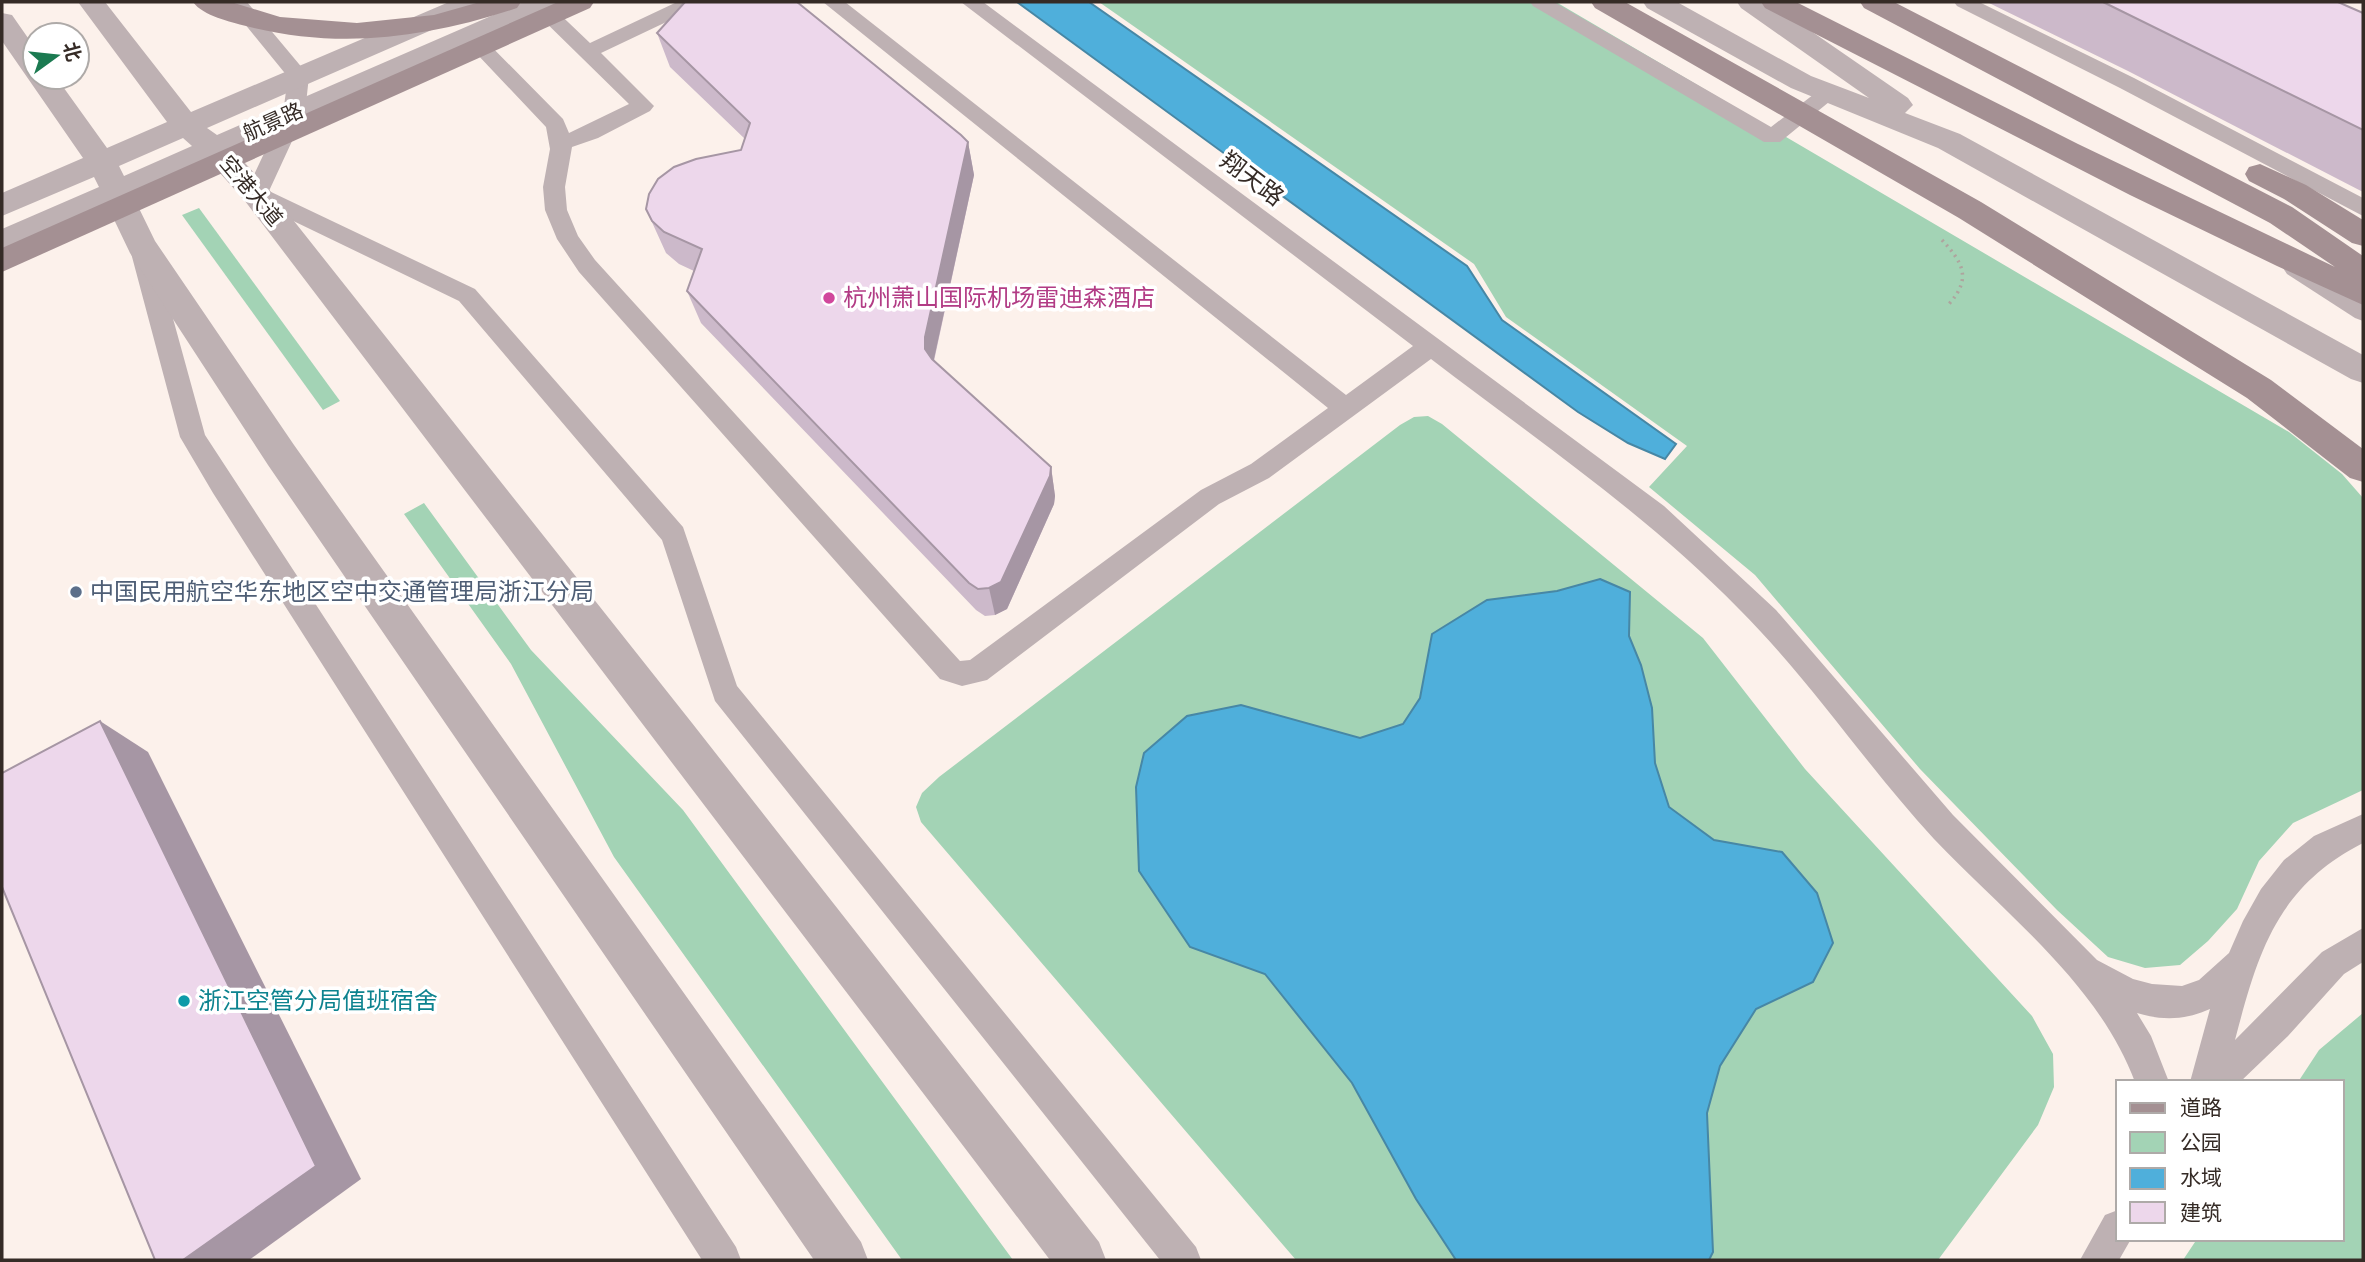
<svg xmlns="http://www.w3.org/2000/svg" width="2365" height="1262" viewBox="0 0 2365 1262" font-family="'Fira Sans','Noto Sans SC',sans-serif">
  <style>
    .green { fill: #a3d3b5 }
    .water { fill: #4fafdb; stroke: #4787a5; stroke-width: 2 }
    .lines { fill: none; stroke-linecap: round; stroke-linejoin: round }
    .path { stroke: #aea49e; stroke-width: 3.5; stroke-dasharray: 2 4.5; stroke-linecap: butt }
    .lane { fill: #beb1b3; fill-rule: evenodd }
    .street { fill: #beb1b3; fill-rule: evenodd }
    .secondary { fill: #a49093; fill-rule: evenodd }
    .wall { fill: #ccb9ca }
    .shaded-wall { fill: #a696a4 }
    .building { fill: #edd7eb; stroke: #a696a4; stroke-width: 2 }
    .hotel-dot { fill: #d1479c; stroke: #fff; stroke-width: 2.5 }
    .service-dot { fill: #5c6f8a; stroke: #fff; stroke-width: 2.5 }
    .culture-dot { fill: #0f9aa8; stroke: #fff; stroke-width: 2.5 }
    .labels { text-anchor: middle; stroke-width: 7; stroke-linejoin: round; paint-order: stroke }
    .far-street-label { font-size: 21px; fill: #352b26; stroke: #fff }
    .street-label { font-size: 24px; fill: #352b26; stroke: #fff }
    .hotel-label { font-size: 24px; fill: #b23c85; stroke: #fff; text-anchor: start }
    .service-label { font-size: 24px; fill: #4e5e75; stroke: #fff; text-anchor: start }
    .culture-label { font-size: 24px; fill: #0d838f; stroke: #fff; text-anchor: start }
  </style>
  <rect width="100%" height="100%" fill="#fcf1eb"/>
  <g class="green">
    <polygon points="1099,2 1556,2 2289,432 2342,474 2363,498 2363,790 2293,823 2259,861 2237,909 2208,941 2180,965 2145,968 2108,957 2057,910 1920,769 1755,575 1649,487 1687,446 1506,317 1474,264"/>
    <polygon points="199,208 340,401 323,410 182,215"/>
    <polygon points="1428,416 1442,424 1703,638 1805,769 2032,1016 2053,1054 2054,1087 2038,1125 1938,1260 1296,1260 921,822 916,807 922,793 939,777 1400,425 1414,417"/>
    <polygon points="424,503 531,650 683,810 1013,1260 902,1260 614,857 511,664 404,514"/>
    <polygon points="2363,1013 2363,1260 2183,1260 2197,1239 2342,1239 2342,1082 2298,1082 2319,1050"/>
  </g>
  <g class="water">
    <polygon points="1017,2 1089,2 1467,266 1502,320 1676,444 1665,459 1628,443 1578,412"/>
    <polygon points="1600,579 1630,592 1629,636 1641,665 1652,708 1655,763 1669,807 1714,840 1782,852 1817,893 1833,943 1813,982 1756,1009 1720,1066 1707,1113 1713,1252 1709,1260 1456,1260 1416,1199 1352,1083 1265,974 1190,947 1139,871 1136,787 1144,753 1187,716 1241,705 1360,738 1403,724 1420,698 1432,634 1487,600 1557,591"/>
  </g>
  <g class="lines">
    <path class="path" d="M1942 240C1963 263 1972 278 1949 304"/>
    <g class="lane">
      <polygon points="227,2 247,2 309,76 305,113 269,191 475,289 683,527 737,686 1196,1247 1201,1260 1160,1260 715,701 662,540 459,301 248,199 245,194 283,113 288,77"/>
      <path d="M531 2H547L590 43 677 2H703L700 6 601 53 654 106 650 111 598 138 572 147 565 187 567 210 578 236 595 260 960 661 970 660 1201 490 1251 464 1328 408 823 2H845L1346 395 1413 346 961 2H983L1664 506 1776 610 1953 815 2097 960 2133 979 2152 984 2182 986 2199 980 2229 953 2243 921 2261 889 2284 860 2314 836 2363 814V843C2277 887 2258 952 2235 1040L2322 952 2363 928V962L2344 974 2288 1036 2240 1082H2190L2210 1009C2185 1020 2163 1021 2137 1013L2151 1036 2169 1082H2135C2098 983 2005 914 1934 839 1866 765 1810 680 1739 609 1646 514 1536 439 1431 359L1269 478 1219 504 987 680 962 686 940 679 579 272 557 239 545 210 543 187 550 149 546 127 459 35 462 31H476L563 119 569 133 629 104 532 9 529 5Z"/>
      <polygon points="1530,2 1554,2 1771,127 1822,88 1836,88 1840,93 1780,142 1764,142 1533,6"/>
      <polygon points="1954,2 1979,2 2134,78 2363,198 2363,216 2120,88 1957,6"/>
      <polygon points="143,245 151,247 155,253 205,435 736,1247 741,1260 702,1260 213,493 180,437 131,253 135,247"/>
      <polygon points="2295,260 2303,262 2363,301 2363,321 2355,318 2287,274 2283,268 2287,262"/>
      <polygon points="2118,1210 2118,1239 2131,1239 2119,1260 2080,1260 2105,1215"/>
    </g>
    <g class="street">
      <path d="M78 2H105L191 112 449 2H486L482 8 207 128 217 135 523 2H558L555 8 234 151 267 187 692 723 1099 1242 1106 1260H1050L245 201 210 162 133 196 155 241 294 445 861 1242 868 1260H814L268 465 130 253 108 207 2 253V229L99 187 94 177 2 216V193L83 158 2 41V13L12 15 35 48V77H56L107 148 167 122ZM183 138 192 146 124 176 119 166Z"/>
      <polygon points="1643,2 1677,2 1811,76 1869,98 1741,8 1737,2 1769,2 1908,98 1913,105 1905,113 1960,134 2363,355 2363,383 2351,379 1938,148 1791,88 1647,8"/>
    </g>
    <g class="secondary">
      <path d="M193 2H231L280 17 357 23 434 15 480 2H521L517 8C427 38 339 50 246 26 231 22 203 16 193 2Z"/>
      <polygon points="558,2 594,2 590,8 2,272 2,248"/>
      <polygon points="1591,2 1625,2 1981,202 2271,380 2363,449 2363,482 2350,478 2247,398 1959,218 1595,8"/>
      <polygon points="1761,2 1796,2 2078,144 2335,267 2270,223 1864,8 1860,2 1894,2 2292,207 2363,256 2363,305 2277,266 2130,195 1765,8"/>
      <polygon points="2260,164 2306,185 2363,220 2363,246 2352,243 2284,199 2249,181 2245,174 2249,167"/>
    </g>
  </g>
  <g class="wall">
    <polygon points="1987,2 2338,2 2363,13 2363,192 2128,71"/>
    <polygon points="657,33 968,142 974,175 934,361 1051,467 1055,496 1054,504 1007,609 995,615 985,616 976,610 701,323 687,291 694,271 679,264 666,253 646,209 741,150 745,139 670,67"/>
  </g>
  <g class="shaded-wall">
    <polygon points="968,142 974,175 932,368 925,349 925,337"/>
    <polygon points="1051,467 1055,496 1054,504 1007,609 995,615 989,588"/>
    <polygon points="100,721 148,752 361,1179 249,1260 183,1260"/>
  </g>
  <g class="building">
    <polygon points="685,2 797,2 961,135 968,142 925,337 925,349 932,359 1051,467 1050,476 1001,582 989,588 978,589 969,583 687,291 702,249 664,232 652,221 646,209 649,194 658,179 674,167 696,159 741,150 750,123 657,33"/>
    <polygon points="2103,2 2338,2 2363,13 2363,130"/>
    <polygon points="100,721 316,1166 183,1260 155,1260 2,887 2,773"/>
  </g>
  <circle class="hotel-dot" cx="829" cy="298" r="7"/>
  <circle class="service-dot" cx="76" cy="592" r="7"/>
  <circle class="culture-dot" cx="184" cy="1001" r="7"/>
  <g class="labels">
    <g class="far-street-label">
      <text transform="translate(273 122) rotate(-24)" y="7">航景路</text>
      <text transform="translate(251 191) rotate(50)" y="7">空港大道</text>
    </g>
    <g class="street-label">
      <text transform="translate(1252 179) rotate(37)" y="8">翔天路</text>
    </g>
    <g class="hotel-label">
      <text x="843" y="306">杭州萧山国际机场雷迪森酒店</text>
    </g>
    <g class="service-label">
      <text x="90" y="600">中国民用航空华东地区空中交通管理局浙江分局</text>
    </g>
    <g class="culture-label">
      <text x="198" y="1009">浙江空管分局值班宿舍</text>
    </g>
  </g>
  <rect width="2365" height="1262" fill="none" stroke="#352b26" stroke-width="7"/>
  <rect x="2116" y="1080" width="228" height="161" fill="#ffffff" stroke="#aeaaa8" stroke-width="2"/>
  <rect x="2130" y="1103" width="35" height="10" fill="#a49093" stroke="#aeaaa8" stroke-width="2"/>
  <text x="2180" y="1115" font-size="21" fill="#352b26">道路</text>
  <rect x="2130" y="1132" width="35" height="21" fill="#a3d3b5" stroke="#aeaaa8" stroke-width="2"/>
  <text x="2180" y="1150" font-size="21" fill="#352b26">公园</text>
  <rect x="2130" y="1168" width="35" height="21" fill="#4fafdb" stroke="#aeaaa8" stroke-width="2"/>
  <text x="2180" y="1185" font-size="21" fill="#352b26">水域</text>
  <rect x="2130" y="1202" width="35" height="21" fill="#edd7eb" stroke="#aeaaa8" stroke-width="2"/>
  <text x="2180" y="1220" font-size="21" fill="#352b26">建筑</text>
  <g transform="translate(56 56) rotate(75)"><circle r="33" fill="#ffffff" stroke="#aeaaa8" stroke-width="2"/>
  <path d="M0-5L12 26L0 18L-12 26Z" fill="#1b7a51"/>
  <text y="-10" font-size="19" font-weight="bold" text-anchor="middle" fill="#352b26">北</text>
  </g>
</svg>
